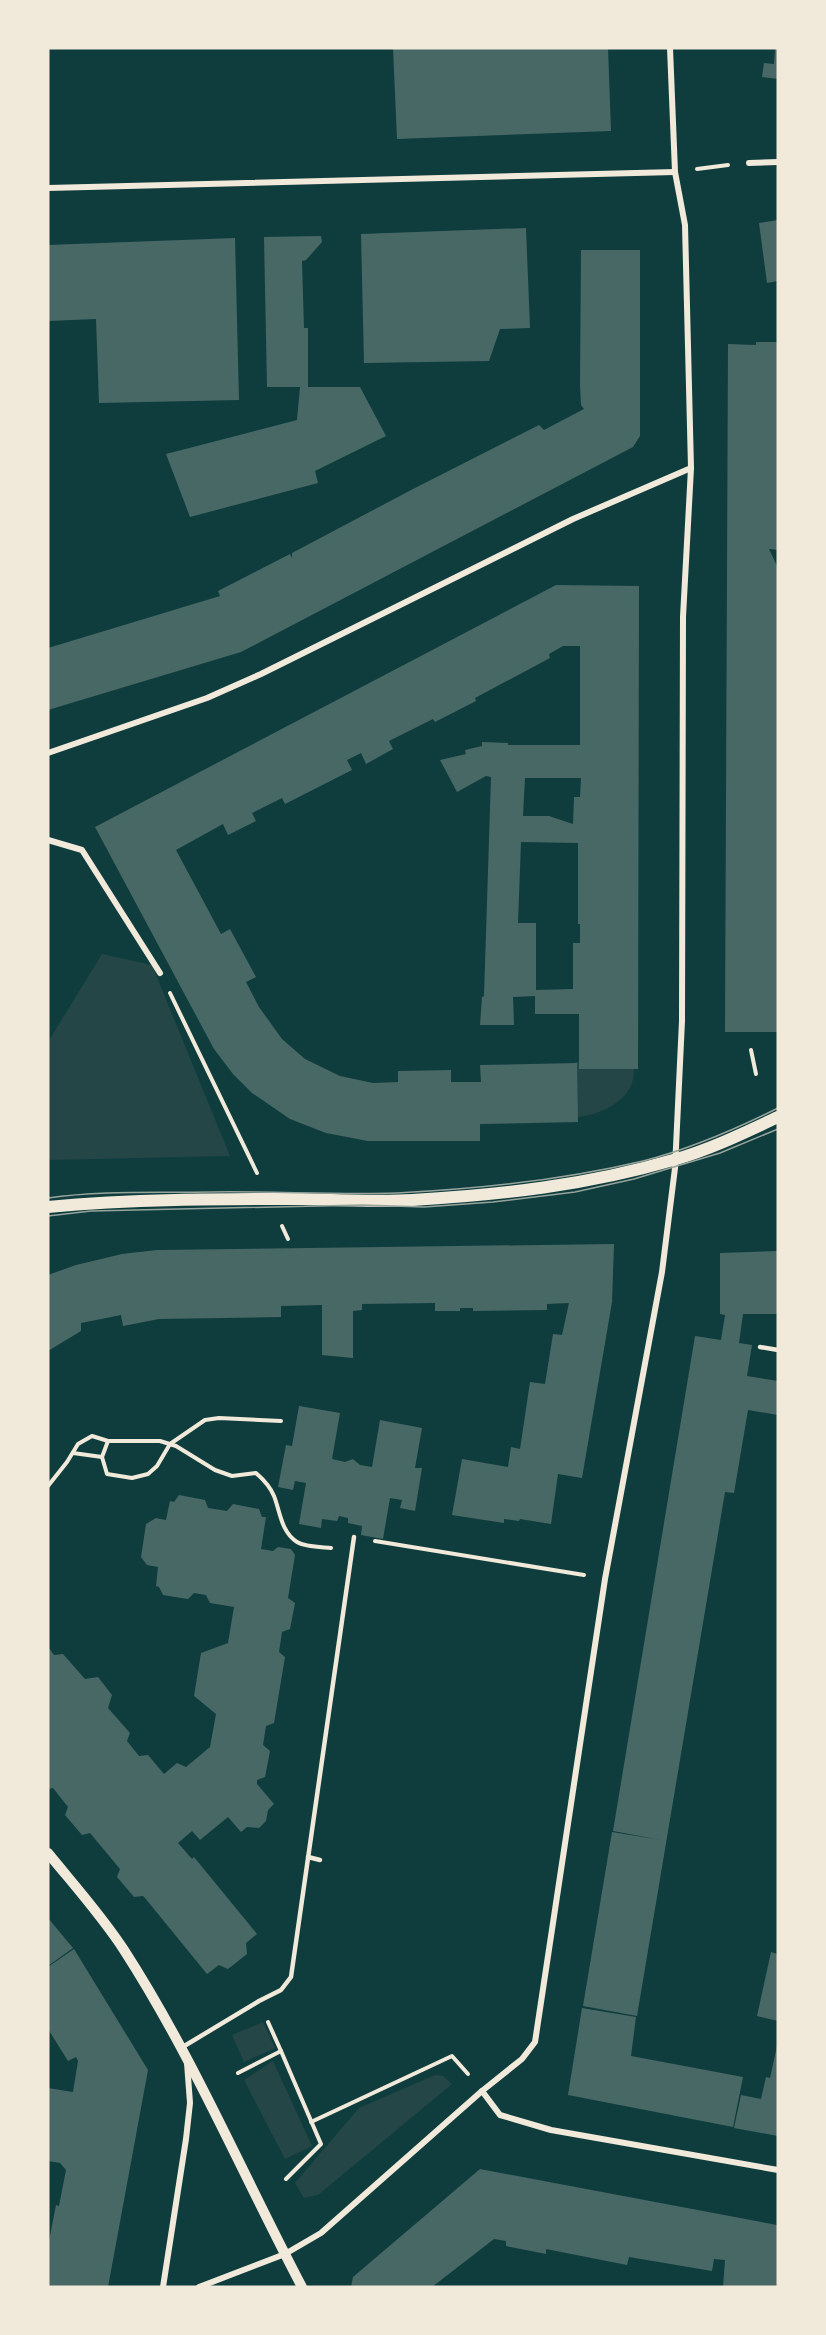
<svg xmlns="http://www.w3.org/2000/svg" width="826" height="2335" viewBox="0 0 826 2335" font-family="Ubuntu,sans-serif">
  <style>
    .green { fill: #244646 }
    .building { fill: #486865; fill-rule: evenodd }
    .lines { fill: none; stroke-linecap: round; stroke-linejoin: round }
    .path { stroke: #f1e9da; stroke-width: 4 }
    .service { stroke: #f1e9da; stroke-width: 4.5 }
    .minor { stroke: #f1e9da; stroke-width: 6 }
    .tertiary { stroke: #f1e9da; stroke-width: 10 }
    .secondary { stroke: #f1e9da; stroke-width: 12 }
    .tram { stroke: #97a49c; stroke-width: 1.5 }
  </style>
  <rect width="100%" height="100%" fill="#0f3d3e"/>
  <g class="green">
    <polygon points="102,954 152,965 230,1156 48,1160 48,1042"/>
    <path d="M575 1062 634 1063C634 1070 634 1077 632 1083 625 1104 596 1116 576 1117Z"/>
    <polygon points="263,2022 275,2048 244,2062 232,2035"/>
    <polygon points="273,2061 312,2146 285,2159 244,2080"/>
    <polygon points="435,2075 443,2076 452,2084 318,2195 304,2198 295,2183 359,2108"/>
  </g>
  <g class="building">
    <polygon points="393,48 608,48 611,131 397,139"/>
    <polygon points="775,48 778,48 778,79 762,77 764,63 774,64"/>
    <polygon points="778,220 778,281 767,283 759,223"/>
    <polygon points="526,228 530,328 500,329 489,361 364,363 361,234"/>
    <polygon points="321,236 322,242 306,260 302,261 304,328 308,328 308,387 360,387 386,436 315,471 318,483 190,517 166,454 297,420 300,387 267,387 264,237"/>
    <polygon points="235,238 239,400 99,403 96,319 48,321 48,245"/>
    <polygon points="581,250 640,250 640,436 633,447 241,652 48,710 48,648 220,596 218,591 290,554 292,558 292,553 413,489 539,425 544,430 584,409 581,405 580,385"/>
    <polygon points="756,342 778,342 778,550 769,549 778,568 778,1032 725,1032 728,344 756,345"/>
    <path d="M556 585 639 586 638 1069H579V1014H535V996L513 997 514 1025H480L482 997 484 996 491 777 486 776 457 792 440 760 466 754 465 750 482 746V742L508 743V745H580V646H563L549 654 550 658 475 698 476 701 435 722 433 719 389 741 393 749 366 764 361 753 347 760 352 770 285 804 282 798 252 813 256 821 228 835 223 824 176 850 221 934 230 929 256 977 246 982 259 1007 282 1039 305 1059 340 1076 373 1083 398 1082V1071L451 1070V1082H481L480 1065 577 1063 578 1122 480 1124V1141H368L326 1133 290 1119 252 1093 233 1074 214 1049 95 827ZM525 778H581L580 797H574L573 824 549 816H523ZM521 842 578 843V924H580V943H573V989L536 990V923H518Z"/>
    <polygon points="614,1244 612,1302 582,1478 558,1474 551,1524 520,1519 519,1521 504,1519 504,1523 452,1515 462,1459 508,1467 511,1447 520,1449 530,1382 545,1384 553,1334 562,1335 569,1303 547,1304 547,1310 473,1311 473,1308 460,1308 460,1311 435,1311 435,1303 362,1304 362,1310 353,1311 353,1358 322,1355 322,1305 281,1306 281,1317 159,1319 123,1326 121,1315 81,1323 81,1331 48,1351 48,1275 76,1265 122,1254 157,1250"/>
    <polygon points="778,1251 778,1314 743,1314 739,1343 752,1345 747,1376 778,1381 778,1415 748,1410 734,1493 725,1492 637,2016 583,2006 612,1832 661,1840 613,1831 695,1336 721,1340 725,1315 720,1314 720,1253"/>
    <polygon points="299,1406 340,1413 332,1459 345,1462 353,1459 360,1465 372,1467 380,1420 422,1428 415,1468 422,1468 415,1511 400,1508 402,1500 390,1498 383,1539 361,1535 362,1526 348,1523 348,1518 339,1516 337,1521 322,1519 321,1528 299,1524 306,1483 295,1481 293,1490 278,1487 286,1445 292,1446"/>
    <polygon points="179,1495 205,1500 208,1508 227,1511 233,1504 259,1509 262,1517 266,1517 261,1549 273,1551 278,1547 291,1549 295,1555 288,1598 295,1603 290,1629 282,1632 279,1652 285,1657 274,1723 266,1726 263,1745 270,1751 265,1777 257,1780 257,1784 274,1804 268,1810 266,1821 259,1828 247,1827 241,1832 228,1817 200,1840 192,1831 178,1843 192,1859 194,1857 257,1934 246,1943 247,1954 228,1969 219,1965 207,1974 145,1898 143,1896 134,1897 117,1877 120,1869 90,1833 82,1835 65,1815 68,1807 53,1788 48,1789 48,1647 54,1655 63,1654 85,1679 98,1677 112,1695 108,1708 130,1733 127,1741 139,1756 148,1755 164,1774 177,1763 186,1767 210,1747 216,1714 194,1696 201,1653 228,1643 234,1607 210,1603 206,1595 194,1593 188,1599 163,1595 159,1587 156,1586 158,1567 147,1565 141,1557 146,1524 156,1518 166,1520 170,1501 174,1502"/>
    <polygon points="48,1918 73,1948 48,1966"/>
    <polygon points="74,1949 148,2070 108,2287 48,2287 48,2246 56,2205 59,2206 66,2170 60,2163 48,2161 48,2088 73,2092 78,2061 76,2057 68,2061 48,2029 48,1967"/>
    <polygon points="771,1952 778,1954 778,2021 757,2016"/>
    <polygon points="582,2008 636,2017 631,2056 743,2077 733,2127 568,2095"/>
    <polygon points="777,2046 778,2136 734,2128 741,2095 761,2099 766,2077 770,2078"/>
    <polygon points="480,2169 777,2225 778,2287 723,2287 725,2260 714,2259 712,2271 629,2257 627,2265 546,2249 546,2254 506,2246 506,2241 494,2239 432,2287 351,2287 353,2277"/>
  </g>
  <g class="lines">
    <g class="path">
      <polyline points="697,169 728,165"/>
      <polyline points="170,993 257,1173"/>
      <polyline points="751,1050 756,1074"/>
      <polyline points="282,1226 288,1239"/>
      <polyline points="108,1441 102,1457 107,1474 132,1478 148,1474 157,1466 170,1444 205,1420 219,1418 281,1421"/>
      <polyline points="73,1453 102,1457"/>
      <path d="M48 1486 67 1462 78 1444 92 1436 108 1441H160L176 1446 215 1470 232 1476 256 1473C264 1480 270 1486 274 1496 280 1511 281 1532 297 1542 305 1547 321 1547 331 1548"/>
      <polyline points="375,1541 584,1575"/>
      <polyline points="268,2022 281,2051"/>
      <polyline points="238,2073 281,2051 321,2144 286,2179"/>
      <polyline points="311,2122 452,2056 468,2074"/>
    </g>
    <g class="service">
      <polyline points="760,1347 778,1350"/>
      <polyline points="308,1857 320,1860"/>
      <polyline points="181,2048 259,2001 281,1990 291,1977 354,1537"/>
    </g>
    <g class="minor">
      <polyline points="749,163 778,162"/>
      <polyline points="48,188 675,172"/>
      <polyline points="48,753 207,698 261,674 573,519 691,468"/>
      <polyline points="48,840 82,850 160,973"/>
      <polyline points="482,2091 500,2115 551,2130 778,2170"/>
      <polyline points="163,2287 186,2139 190,2103 187,2063"/>
      <polyline points="199,2287 285,2254 321,2233 482,2091 522,2059 535,2042 605,1579 662,1272 675,1168 682,1021 683,617 691,468 685,225 675,172 670,48"/>
    </g>
    <path class="tertiary" d="M48 1853C74 1885 102 1916 124 1950 193 2057 243 2175 302 2287"/>
    <path class="secondary" d="M48 1207C132 1199 218 1199 303 1199 339 1200 376 1202 412 1200 500 1195 588 1185 673 1160 709 1150 744 1133 778 1117"/>
    <g class="tram">
      <path d="M48 1198C101 1190 157 1193 211 1192 273 1191 335 1195 397 1193 479 1189 563 1180 643 1161 690 1149 736 1129 778 1108"/>
      <polyline points="48,1216 91,1211 362,1205 424,1207 493,1202 575,1192 634,1179 720,1153 778,1129"/>
    </g>
  </g>
  <rect width="826" height="2335" fill="none" stroke="#f1e9da" stroke-width="99"/>
</svg>
